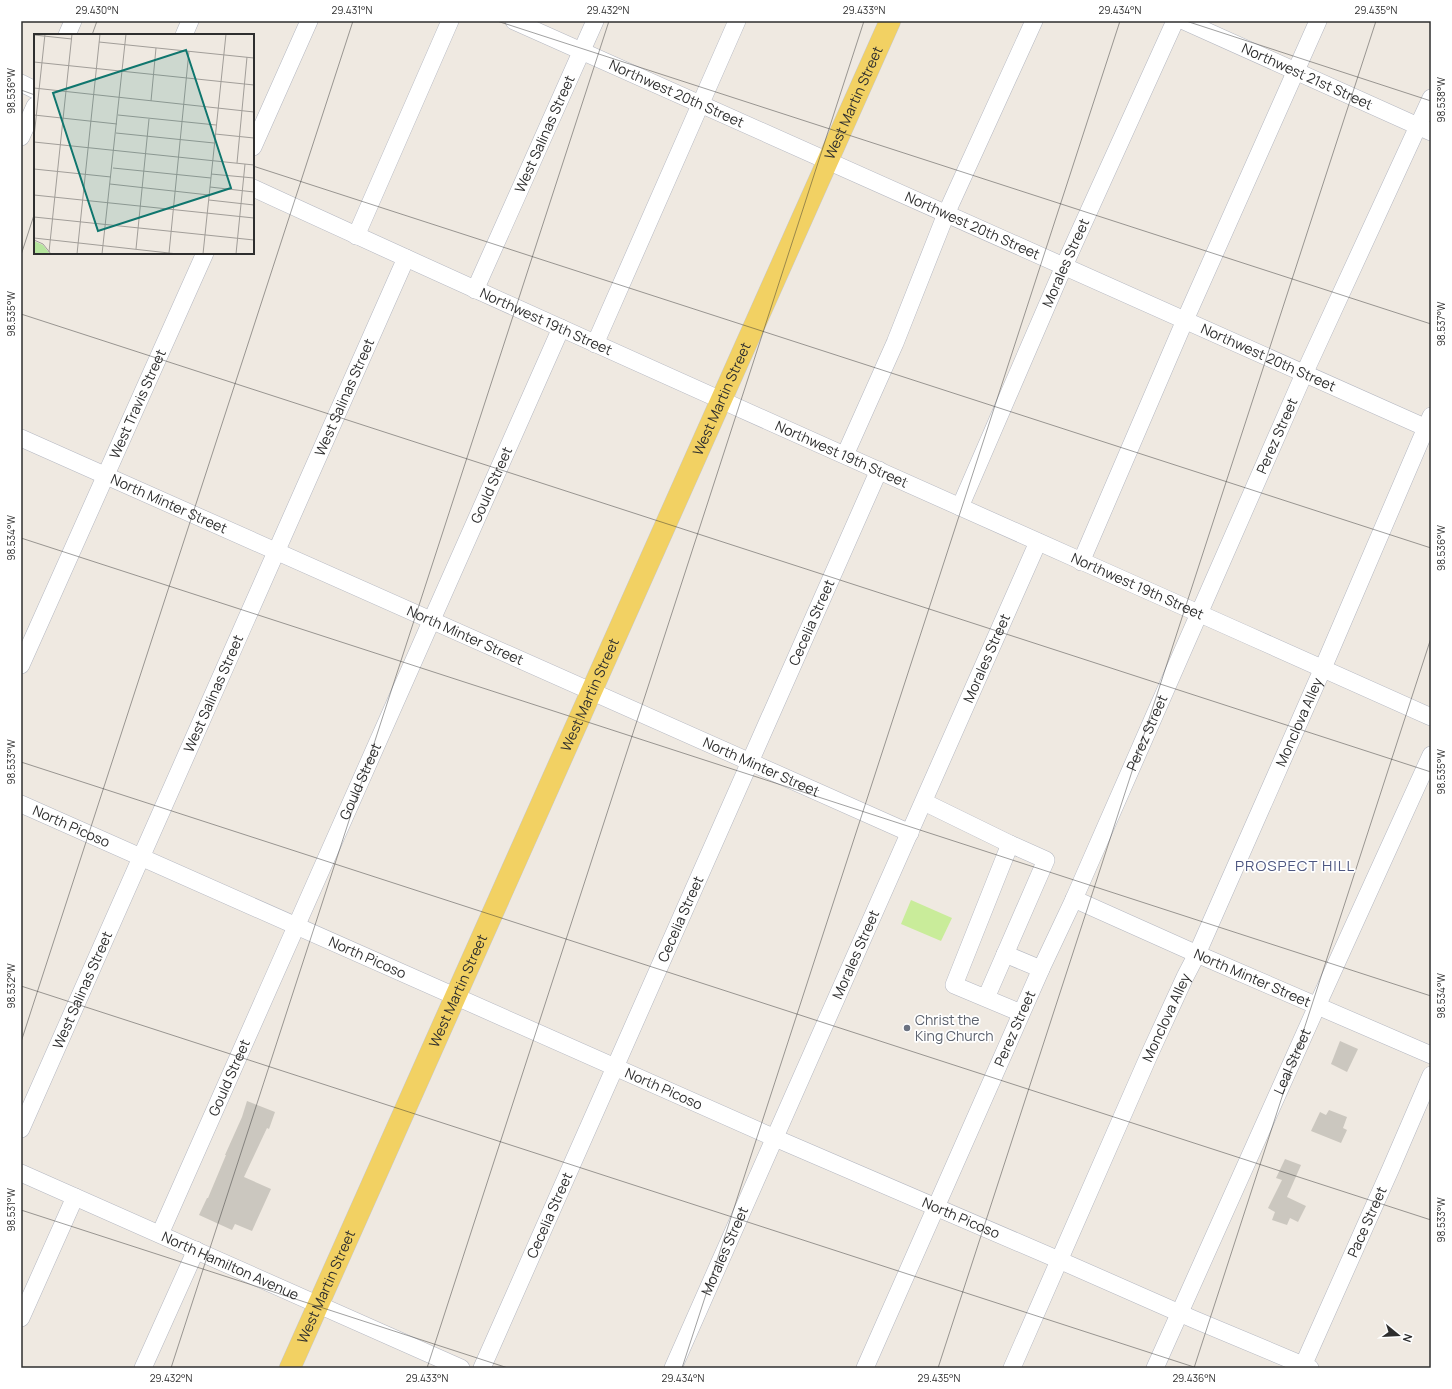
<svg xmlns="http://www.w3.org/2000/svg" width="1452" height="1389" viewBox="0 0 1452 1389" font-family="Manrope,sans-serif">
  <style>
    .pitch { fill: #c9ec9a }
    .building { fill: #cbc7bf }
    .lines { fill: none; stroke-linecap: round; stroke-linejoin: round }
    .minor-casing { stroke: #b4b7c1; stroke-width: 18 }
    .major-casing { stroke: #c9c9c9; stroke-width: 22 }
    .minor { stroke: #fff; stroke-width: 17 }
    .major { stroke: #f2d163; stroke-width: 21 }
    .ticks { fill: none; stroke: #2e2e2e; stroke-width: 1; stroke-opacity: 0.45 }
    .worship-dot { fill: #6b7280; stroke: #fff; stroke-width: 1.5 }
    .labels { text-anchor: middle; stroke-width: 3.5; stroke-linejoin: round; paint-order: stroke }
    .street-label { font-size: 14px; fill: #2e2e2e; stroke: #fff }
    .worship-label { font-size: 14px; fill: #5b616d; stroke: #fff; text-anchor: start }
    .neighbourhood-label { font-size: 15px; letter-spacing: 1px; fill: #4d5680; stroke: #fff }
    .inset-road { fill: none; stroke: #a29e99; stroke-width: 1 }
    .view { fill: #0f766e; fill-opacity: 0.15; stroke: #0f766e; stroke-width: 2 }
    .inset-edge { fill: none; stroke: #2e2e2e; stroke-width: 2 }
    .neatline { fill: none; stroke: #2e2e2e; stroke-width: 1.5 }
    .ticks-label { font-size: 10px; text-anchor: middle; fill: #2e2e2e }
  </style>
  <rect width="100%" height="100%" fill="#efe9e1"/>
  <polygon class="pitch" points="911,900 952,918 941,941 901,924"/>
  <g class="building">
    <polygon points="1340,1041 1358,1049 1347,1072 1331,1064"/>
    <polygon points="247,1101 275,1112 269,1129 267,1128 244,1177 271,1189 252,1231 235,1224 232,1230 199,1215 207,1198 208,1198 226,1155 225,1155 242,1117"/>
    <polygon points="1329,1110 1347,1117 1343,1128 1347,1130 1341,1143 1311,1131 1320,1112 1326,1115"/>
    <polygon points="1285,1159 1301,1165 1287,1197 1306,1206 1298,1222 1290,1218 1287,1225 1272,1220 1275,1212 1268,1208 1282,1180 1276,1178"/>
  </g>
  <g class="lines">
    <defs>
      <g id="minor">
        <path id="s1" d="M514 21 1431 430"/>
        <path id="s2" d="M1184 21 1431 132"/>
        <polyline points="67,35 73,21"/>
        <polyline points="184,35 190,21"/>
        <polyline points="21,83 35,90"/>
        <polyline points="21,137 35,106"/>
        <polyline points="253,147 309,21"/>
        <path id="s3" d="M253 188C644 368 1038 541 1431 717"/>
        <polyline points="356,236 450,21"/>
        <path id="s4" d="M475 290 595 21"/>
        <polyline points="595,344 737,21"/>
        <path id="s5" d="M21 438 910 833"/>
        <polyline points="845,455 895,343 946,214 1034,21"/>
        <path id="s6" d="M960 507 1064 266 1175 21"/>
        <polyline points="1081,562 1185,320 1318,21"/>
        <path id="s7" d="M21 665 205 253"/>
        <polyline points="924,802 1010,844"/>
        <path id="s8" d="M21 804 775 1138 1059 1260 1193 1319 1310 1368"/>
        <path id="s9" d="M1074 899 1197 954 1431 1055"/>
        <polyline points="1005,954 1041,969"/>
        <polyline points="986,998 1046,860 1010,844 954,985 1021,1013"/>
        <path id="s10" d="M21 1129 406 258"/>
        <path id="s11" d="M21 1173 461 1368"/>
        <path id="s12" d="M160 1234 561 328"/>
        <polyline points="21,1318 75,1197"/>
        <polyline points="143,1368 196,1250"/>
        <path id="s13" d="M482 1368 879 470"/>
        <path id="s14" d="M673 1368 1038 542"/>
        <path id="s15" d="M865 1368 1041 969 1074 899 1304 374 1431 98"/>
        <path id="s16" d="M1012 1368 1150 1053 1185 977 1197 954 1323 668 1431 416"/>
        <path id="s17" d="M1155 1368 1317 1006 1431 755"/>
        <path id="s18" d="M1302 1368 1391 1168 1431 1075"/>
      </g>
      <g id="major">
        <path id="s19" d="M290 1368 890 21"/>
      </g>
    </defs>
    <use href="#minor" class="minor-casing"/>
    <use href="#major" class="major-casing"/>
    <use href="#minor" class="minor"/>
    <use href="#major" class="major"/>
  </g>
  <path class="ticks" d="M497 21 1431 324M1186 21 1431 101M92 35 97 21M21 90 35 95M253 166 1431 548M21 255 35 212M21 314 1431 772M21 538 1431 996M21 762 1431 1220M21 986 1197 1368M21 1042 353 21M21 1210 508 1368M171 1368 609 21M427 1368 864 21M682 1368 1120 21M938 1368 1376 21M1194 1368 1431 638"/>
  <circle class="worship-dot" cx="907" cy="1028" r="4"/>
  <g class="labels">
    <g class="street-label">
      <text dy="5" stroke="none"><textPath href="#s2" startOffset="135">Northwest 21st Street</textPath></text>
      <text dy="5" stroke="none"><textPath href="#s1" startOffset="178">Northwest 20th Street</textPath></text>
      <text dy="5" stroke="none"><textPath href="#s19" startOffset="1385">West Martin Street</textPath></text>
      <text dy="5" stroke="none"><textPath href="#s4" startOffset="171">West Salinas Street</textPath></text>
      <text dy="5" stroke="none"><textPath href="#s1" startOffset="502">Northwest 20th Street</textPath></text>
      <text dy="5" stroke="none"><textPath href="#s6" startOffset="266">Morales Street</textPath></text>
      <text dy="5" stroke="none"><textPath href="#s3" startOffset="322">Northwest 19th Street</textPath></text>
      <text dy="5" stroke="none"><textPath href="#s1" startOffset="826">Northwest 20th Street</textPath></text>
      <text dy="5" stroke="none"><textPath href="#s10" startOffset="800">West Salinas Street</textPath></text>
      <text dy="5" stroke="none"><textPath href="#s19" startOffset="1061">West Martin Street</textPath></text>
      <text dy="5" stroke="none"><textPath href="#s7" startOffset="286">West Travis Street</textPath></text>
      <text dy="5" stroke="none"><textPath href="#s15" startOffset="1019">Perez Street</textPath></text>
      <text dy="5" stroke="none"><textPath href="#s3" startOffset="646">Northwest 19th Street</textPath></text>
      <text dy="5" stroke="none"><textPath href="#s12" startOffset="819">Gould Street</textPath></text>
      <text dy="5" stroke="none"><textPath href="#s5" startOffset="162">North Minter Street</textPath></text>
      <text dy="5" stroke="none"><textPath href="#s3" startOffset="970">Northwest 19th Street</textPath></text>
      <text dy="5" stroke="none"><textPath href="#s13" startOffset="815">Cecelia Street</textPath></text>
      <text dy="5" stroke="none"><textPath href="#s5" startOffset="486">North Minter Street</textPath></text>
      <text dy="5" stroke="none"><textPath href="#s14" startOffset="776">Morales Street</textPath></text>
      <text dy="5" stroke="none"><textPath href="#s10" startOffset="476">West Salinas Street</textPath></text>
      <text dy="5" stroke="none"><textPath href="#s19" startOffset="737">West Martin Street</textPath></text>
      <text dy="5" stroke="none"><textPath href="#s16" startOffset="707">Monclova Alley</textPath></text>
      <text dy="5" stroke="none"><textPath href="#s15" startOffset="695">Perez Street</textPath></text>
      <text dy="5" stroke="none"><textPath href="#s5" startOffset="810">North Minter Street</textPath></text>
      <text dy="5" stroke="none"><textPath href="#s12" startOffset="495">Gould Street</textPath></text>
      <text dy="5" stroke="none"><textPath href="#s8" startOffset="55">North Picoso</textPath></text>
      <text dy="5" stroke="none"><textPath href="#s13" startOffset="491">Cecelia Street</textPath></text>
      <text dy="5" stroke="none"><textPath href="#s14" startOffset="452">Morales Street</textPath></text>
      <text dy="5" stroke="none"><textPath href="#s8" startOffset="379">North Picoso</textPath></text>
      <text dy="5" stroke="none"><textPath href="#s9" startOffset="195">North Minter Street</textPath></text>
      <text dy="5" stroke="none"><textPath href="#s10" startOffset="152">West Salinas Street</textPath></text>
      <text dy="5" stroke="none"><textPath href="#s19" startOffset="413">West Martin Street</textPath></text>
      <text dy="5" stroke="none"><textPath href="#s16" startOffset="383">Monclova Alley</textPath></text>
      <text dy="5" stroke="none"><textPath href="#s15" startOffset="371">Perez Street</textPath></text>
      <text dy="5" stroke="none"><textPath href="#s17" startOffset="336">Leal Street</textPath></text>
      <text dy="5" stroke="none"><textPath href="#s12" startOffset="171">Gould Street</textPath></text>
      <text dy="5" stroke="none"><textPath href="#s8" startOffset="703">North Picoso</textPath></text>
      <text dy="5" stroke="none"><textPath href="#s13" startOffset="167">Cecelia Street</textPath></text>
      <text dy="5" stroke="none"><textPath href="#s8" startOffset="1027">North Picoso</textPath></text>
      <text dy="5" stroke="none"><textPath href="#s18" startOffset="160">Pace Street</textPath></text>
      <text dy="5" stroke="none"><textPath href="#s14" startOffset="128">Morales Street</textPath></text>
      <text dy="5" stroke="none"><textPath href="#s11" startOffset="229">North Hamilton Avenue</textPath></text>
      <text dy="5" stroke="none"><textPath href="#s19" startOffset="89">West Martin Street</textPath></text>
    </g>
    <g class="worship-label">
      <text x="915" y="1025">Christ the<tspan x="915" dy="16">King Church</tspan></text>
    </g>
    <g class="neighbourhood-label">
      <text x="1295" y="871">PROSPECT HILL</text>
    </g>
  </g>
  <g transform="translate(34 34)">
    <rect width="220" height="220" fill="#efe9e1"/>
    <path d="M0 207 9 211 16 220H0Z" fill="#b6e59e"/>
    <path class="inset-road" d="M0 1 38 5M65 8 220 24M0 28 220 51M0 54 220 78M117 67 122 14M0 81 83 90M84 81 182 91M82 99 180 109M181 100 220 104M0 103 11 0M0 108 220 131M203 129 213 23M79 134 177 144M0 135 77 143M177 140 220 144M76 150 175 161M176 153 220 158M0 161 220 184M175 166 220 171M0 183 220 206M0 204 144 220M0 206 9 210 17 220M102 215 115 85M15 218 38 0M135 219 155 17M43 220 66 0M68 220 92 0M169 220 192 0M202 220 211 130"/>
    <path class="view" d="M152 16 197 154 64 197 19 59Z"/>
    <rect width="220" height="220" class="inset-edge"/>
  </g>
  <rect width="1452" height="1389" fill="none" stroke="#ffffff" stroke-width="44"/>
  <g transform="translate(1398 1335) rotate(108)" stroke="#ffffff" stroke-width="3" paint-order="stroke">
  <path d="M0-3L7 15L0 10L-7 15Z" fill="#2e2e2e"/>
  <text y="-6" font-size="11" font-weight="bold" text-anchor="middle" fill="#2e2e2e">N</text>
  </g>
  <rect x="22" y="22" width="1408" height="1345" class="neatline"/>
  <g class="ticks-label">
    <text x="97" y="14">29.430°N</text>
    <text x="352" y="14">29.431°N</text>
    <text x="608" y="14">29.432°N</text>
    <text x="864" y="14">29.433°N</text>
    <text x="1120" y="14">29.434°N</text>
    <text x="1376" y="14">29.435°N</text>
    <text transform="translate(11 91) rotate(-90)" y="4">98.536°W</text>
    <text transform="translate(1441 100) rotate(-90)" y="4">98.538°W</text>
    <text transform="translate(11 314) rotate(-90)" y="4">98.535°W</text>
    <text transform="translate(1441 324) rotate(-90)" y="4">98.537°W</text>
    <text transform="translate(11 538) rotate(-90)" y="4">98.534°W</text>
    <text transform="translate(1441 548) rotate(-90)" y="4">98.536°W</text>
    <text transform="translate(11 762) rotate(-90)" y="4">98.533°W</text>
    <text transform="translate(1441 772) rotate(-90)" y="4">98.535°W</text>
    <text transform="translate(11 986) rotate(-90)" y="4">98.532°W</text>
    <text transform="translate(1441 996) rotate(-90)" y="4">98.534°W</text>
    <text transform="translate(11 1210) rotate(-90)" y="4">98.531°W</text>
    <text transform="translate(1441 1220) rotate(-90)" y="4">98.533°W</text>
    <text x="171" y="1382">29.432°N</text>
    <text x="427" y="1382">29.433°N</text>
    <text x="683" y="1382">29.434°N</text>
    <text x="939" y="1382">29.435°N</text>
    <text x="1194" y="1382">29.436°N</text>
  </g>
</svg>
